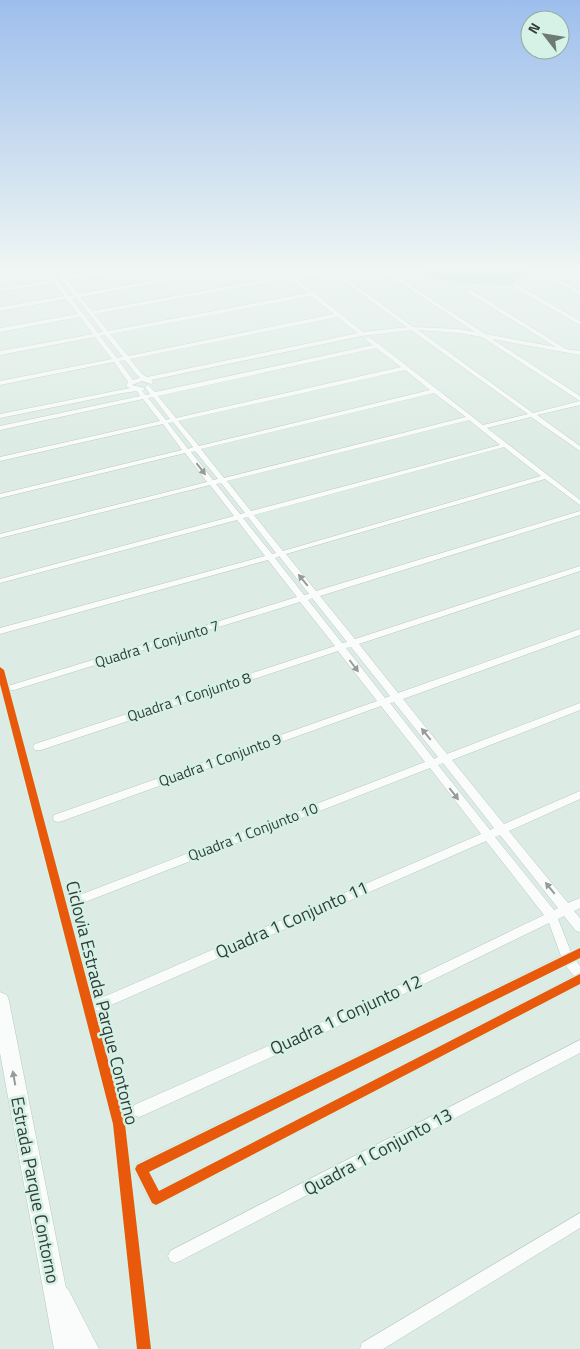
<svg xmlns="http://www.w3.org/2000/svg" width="580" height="1349" viewBox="0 0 580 1349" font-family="'Titillium Web',sans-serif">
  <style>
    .green { fill: #a8dac6 }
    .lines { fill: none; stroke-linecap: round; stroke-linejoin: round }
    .minor-casing { stroke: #bbc7c2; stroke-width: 1 }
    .primary-casing { stroke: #bbc7c2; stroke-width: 1 }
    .minor { fill: #fafcfb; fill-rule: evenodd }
    .primary { fill: #fafcfb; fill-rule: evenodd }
    .cycleway-casing { stroke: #d6f1e5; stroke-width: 3 }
    .cycleway { fill: #e8590c; fill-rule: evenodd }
    .oneway { fill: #969c9a }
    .labels { text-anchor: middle; stroke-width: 5; stroke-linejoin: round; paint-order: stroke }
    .street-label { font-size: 15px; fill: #333d39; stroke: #d6f1e5 }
    .near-street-label { font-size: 18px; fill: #333d39; stroke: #d6f1e5 }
  </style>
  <rect width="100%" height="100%" fill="#dcebe4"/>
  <polygon class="green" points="414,267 538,267 510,285 472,284 434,279"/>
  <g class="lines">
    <defs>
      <g id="minor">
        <polygon points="21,267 32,267 0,273 0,271"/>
        <path d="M42 267H46L69 296 74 295 52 267H57L65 277 126 267H137L67 280 78 294 232 267H243L80 297 92 311 286 276 276 267H281L291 275 326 269 325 267H346L334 270 413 327 459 329 475 332 377 267H382L485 334 556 347 467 292V290H471L566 349 580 351V355L492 339 580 396V401L482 337 459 333 418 330 533 413 580 401V405L537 415 580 446V451L531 417 487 428 580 500V505L545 479 286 554 316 591 580 511V515L320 596 355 639 580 566V571L359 644 398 693 580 629V635L403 699 447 754 580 703V710L452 760 504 824 580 791V799L509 831 568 903 580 898V908L574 911 580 918V932L576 931 564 916 558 919 571 952 580 948V959L576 961 580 966V985L156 1206 151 1204 136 1174 134 1169 136 1164 561 956 549 923 324 1033 144 1115 139 1117 134 1115 132 1110 134 1105 316 1025 544 915 486 841 102 1009 98 1011 94 1009 92 1005 94 1001 481 834 430 768 80 904 76 906 72 904 70 901 72 898 425 762 381 706 62 821 58 822 54 821 53 818 54 815 377 701 338 651 41 750H35L33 747 35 744 335 646 300 602 14 690H8L7 688 8 686 297 597 268 560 0 634V628L265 556 237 520 0 583V579L234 516 210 485 0 538V534L207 482 185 453 0 498V494L182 450 163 424 0 461V457L160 421 143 399 0 430V426L140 396 137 391 123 393 0 418V414L130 388 126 386 128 382 114 362 0 385V381L112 359 95 337 0 355V351L93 334 80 317 0 332V328L78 314 66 299 0 311V307L64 296 54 283 0 291V289L52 280ZM330 271 407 327 363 332 294 277ZM289 278 308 293 108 331 94 314ZM311 296 334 314 128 356 110 334ZM76 297 103 332 98 333 71 298ZM337 317 358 333 147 377 142 374 130 359ZM411 330 528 414 483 425 380 345 368 337 365 339 373 345 155 392 148 385 145 387 150 394 146 395 142 391 145 389 144 388 132 385 142 381 151 384 154 382 151 380 362 336ZM105 335 123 357 117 358 100 336ZM376 348 401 367 176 418 158 396ZM125 360 138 376 140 378 133 380 119 361ZM405 370 430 390 199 446 178 421ZM434 393 466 417 224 478 201 449ZM153 397 170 419 166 420 148 398ZM469 420 500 445 251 511 227 481ZM173 422 193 447 188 449 168 423ZM504 447 541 476 283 551 254 515ZM195 451 218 479 213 480 191 452ZM221 483 245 513 240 514 216 484ZM248 517 276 553 272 554 243 518ZM279 556 309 594 304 595 275 558ZM312 598 347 642 342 643 308 600ZM351 647 390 696 385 698 346 648ZM394 702 438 757 434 759 390 703ZM443 763 494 828 490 830 438 765ZM500 835 558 908 554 910 495 837ZM566 966 574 976 159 1190 150 1172Z"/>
        <polygon points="539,267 544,267 542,270 580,291 580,294 538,272 537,269"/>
        <polygon points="575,267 580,267 580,269"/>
        <polygon points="514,285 518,285 580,321 580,325 514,287"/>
        <polygon points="580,1040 580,1053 180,1261 175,1263 170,1261 168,1256 170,1251"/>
        <polygon points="580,1213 580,1228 383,1349 360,1349 362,1343"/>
      </g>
      <polygon id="primary" points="0,992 7,995 9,1001 66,1288 68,1289 99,1349 54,1349 0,1053"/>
    </defs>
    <use href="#minor" class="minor-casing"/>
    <use href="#primary" class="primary-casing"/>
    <use href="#minor" class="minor"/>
    <use href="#primary" class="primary"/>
    <defs>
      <g id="cycleway">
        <polygon points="0,667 4,670 125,1124 151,1349 137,1349 113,1124 0,684"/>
        <polygon points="580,948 580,958 149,1172 159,1191 580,974 580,984 160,1203 156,1205 152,1203 135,1169 137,1165"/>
      </g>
    </defs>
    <use href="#cycleway" class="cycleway-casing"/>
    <use href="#cycleway" class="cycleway"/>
  </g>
  <defs><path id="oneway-solid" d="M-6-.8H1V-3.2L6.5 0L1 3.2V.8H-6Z" transform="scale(1.25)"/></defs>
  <g class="oneway">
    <use href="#oneway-solid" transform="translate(201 469) rotate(52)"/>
    <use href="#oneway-solid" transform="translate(303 580) rotate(-129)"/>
    <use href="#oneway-solid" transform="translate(354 666) rotate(53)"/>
    <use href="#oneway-solid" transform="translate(426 734) rotate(-129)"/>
    <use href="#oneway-solid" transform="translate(454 794) rotate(52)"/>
    <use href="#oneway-solid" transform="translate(550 888) rotate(-129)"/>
    <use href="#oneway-solid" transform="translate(14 1078) rotate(-100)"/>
  </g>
  <linearGradient id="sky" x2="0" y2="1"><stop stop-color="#9dbeed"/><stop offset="0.59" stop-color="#eff6f3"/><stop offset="1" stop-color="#eff6f3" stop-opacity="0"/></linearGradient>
  <rect width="580" height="456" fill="url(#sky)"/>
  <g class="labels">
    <g class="street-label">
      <text transform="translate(157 644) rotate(-17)" y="5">Quadra 1 Conjunto 7</text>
      <text transform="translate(189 697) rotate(-18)" y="5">Quadra 1 Conjunto 8</text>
      <text transform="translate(220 760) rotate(-20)" y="5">Quadra 1 Conjunto 9</text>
      <text transform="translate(253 832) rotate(-21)" y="5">Quadra 1 Conjunto 10</text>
    </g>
    <g class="near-street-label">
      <text transform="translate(292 920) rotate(-24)" y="6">Quadra 1 Conjunto 11</text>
      <text transform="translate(102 1003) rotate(76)" y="6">Ciclovia Estrada Parque Contorno</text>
      <text transform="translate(346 1015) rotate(-25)" y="6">Quadra 1 Conjunto 12</text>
      <text transform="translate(378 1152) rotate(-28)" y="6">Quadra 1 Conjunto 13</text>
      <text transform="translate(35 1190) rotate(79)" y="6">Estrada Parque Contorno</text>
    </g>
  </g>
  <g transform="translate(545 35) rotate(301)"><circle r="24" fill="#d6f1e5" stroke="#95a9a0"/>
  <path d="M0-4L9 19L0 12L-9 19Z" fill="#6e7a75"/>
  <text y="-8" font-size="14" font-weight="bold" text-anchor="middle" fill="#333d39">N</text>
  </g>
</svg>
